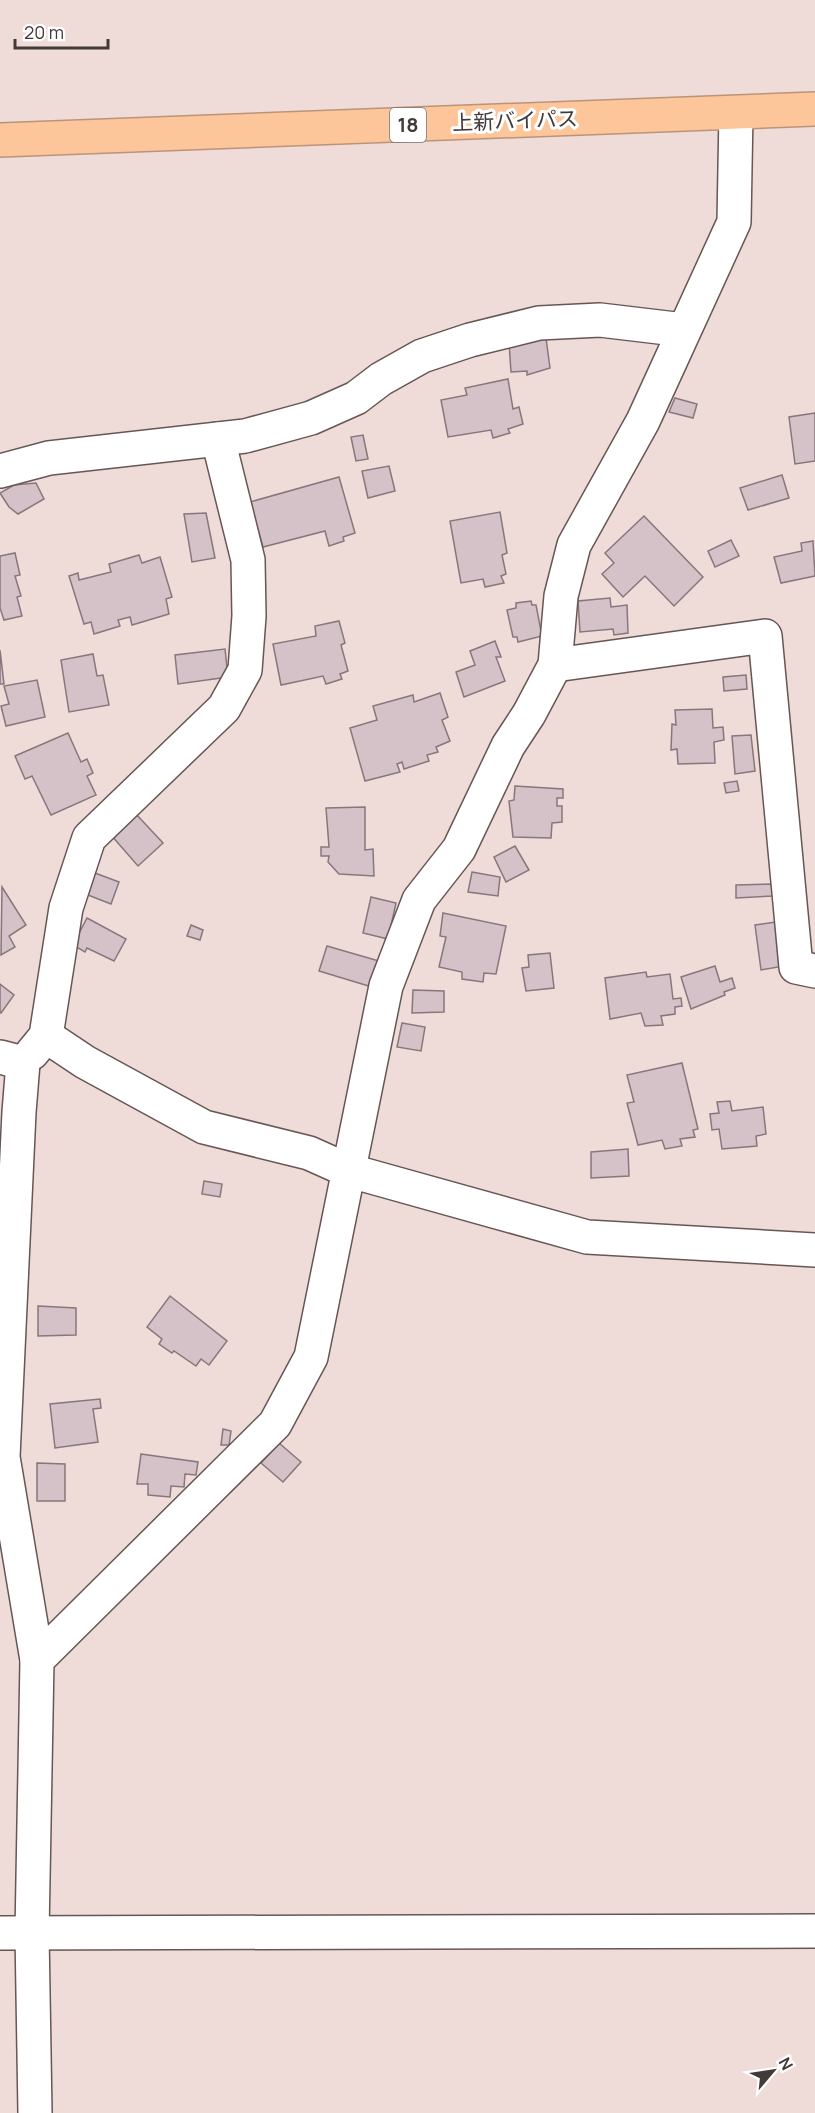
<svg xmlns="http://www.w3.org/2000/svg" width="815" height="2113" viewBox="0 0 815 2113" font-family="Manrope,'Noto Sans JP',sans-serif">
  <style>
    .building { fill: #d4c2c8; stroke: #87777c; stroke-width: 1.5 }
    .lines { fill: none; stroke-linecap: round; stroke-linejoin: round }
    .minor-casing { stroke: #665654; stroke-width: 36 }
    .highway-casing { stroke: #bb9478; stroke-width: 36 }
    .minor { stroke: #fff; stroke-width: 33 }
    .highway { stroke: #fcc59a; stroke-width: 33 }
    .labels { text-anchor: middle; stroke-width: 6; stroke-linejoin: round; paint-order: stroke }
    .shield { fill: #fff; stroke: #7b7574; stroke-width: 1.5 }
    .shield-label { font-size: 20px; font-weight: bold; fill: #423a39 }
    .street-label { font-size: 21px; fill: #423a39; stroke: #fff }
  </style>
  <rect width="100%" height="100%" fill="#efdcd9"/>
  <g class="building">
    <polygon points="546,338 550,368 527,375 527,371 511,372 509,343"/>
    <polygon points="508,379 513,409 519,407 523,424 508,429 510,433 493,438 491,430 448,437 441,400 467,395 465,388"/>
    <polygon points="675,398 697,404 693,418 669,412"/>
    <polygon points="815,413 815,461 795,464 789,417"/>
    <polygon points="363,435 368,459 356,461 351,437"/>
    <polygon points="389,466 395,491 368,498 362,471"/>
    <polygon points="782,475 789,498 748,510 740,488"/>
    <polygon points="339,477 355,533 343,537 344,541 329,546 325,531 263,547 250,502"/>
    <polygon points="36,483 44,499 18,514 9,507 0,493 14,485"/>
    <polygon points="500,512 507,553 502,555 506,574 501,576 504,583 485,587 483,579 461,583 450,521"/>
    <polygon points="206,513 215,558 192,562 184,514"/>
    <polygon points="644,516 703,577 674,606 645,576 623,597 602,574 614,563 605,553"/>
    <polygon points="731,540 739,556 715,567 708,551"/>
    <polygon points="813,541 815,576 781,583 774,557 802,551 801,543"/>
    <polygon points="15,553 20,575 15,576 21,596 17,597 22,616 4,620 0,608 0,556"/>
    <polygon points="139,555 142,563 160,557 172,597 166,599 169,614 132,625 130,617 118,620 120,626 94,634 91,622 84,624 69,576 78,573 79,580 111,572 109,564"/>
    <polygon points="610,598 611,607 627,605 628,633 614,635 613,629 580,632 578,601"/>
    <polygon points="531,601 532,605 536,605 542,636 518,642 517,637 513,637 507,610 516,608 516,603"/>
    <polygon points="339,621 345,643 341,645 348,671 340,674 342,679 326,684 323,676 281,685 273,644 316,636 315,626"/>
    <polygon points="495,641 501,657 496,657 505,681 464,697 456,672 475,665 470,651"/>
    <polygon points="225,649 228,677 178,684 175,655"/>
    <polygon points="0,650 4,684 0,684"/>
    <polygon points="93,654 97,676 103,675 109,705 69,712 61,660"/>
    <polygon points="746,675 747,689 724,691 723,677"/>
    <polygon points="37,680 45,717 6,726 1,706 9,704 4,686"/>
    <polygon points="440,693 448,717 442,720 450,741 436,747 438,752 427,755 429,761 404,769 402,762 397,764 400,772 365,781 350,728 377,720 373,706 413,695 414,702"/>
    <polygon points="712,709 713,728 723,727 724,740 714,742 715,763 678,764 677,749 671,750 672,724 676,725 675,710"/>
    <polygon points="68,733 81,762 87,759 93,773 87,776 96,795 51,815 32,776 25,779 15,756"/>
    <polygon points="751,735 755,771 735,774 732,736"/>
    <polygon points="737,781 739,791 726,793 724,783"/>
    <polygon points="515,786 563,789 563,798 557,798 557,806 562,806 562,822 552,823 551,838 513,837 509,801 514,800"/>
    <polygon points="365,807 365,850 373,849 374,876 339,874 328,862 329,856 321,856 321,847 329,847 326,808"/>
    <polygon points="135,813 163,843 138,866 111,835"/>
    <polygon points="515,846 529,870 506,882 494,857"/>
    <polygon points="472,872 500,877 498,896 468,892"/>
    <polygon points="95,873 119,882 111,904 88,895"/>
    <polygon points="772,884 773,896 736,898 736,885"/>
    <polygon points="2,887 26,925 9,936 15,947 1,955"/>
    <polygon points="371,897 396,903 388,939 363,933"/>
    <polygon points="443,913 506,926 496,974 484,973 483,982 462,979 462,972 439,967 446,937 440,936"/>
    <polygon points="87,918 126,939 114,961 87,948 85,952 73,945"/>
    <polygon points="782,921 790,965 761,970 755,925"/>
    <polygon points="191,925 203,930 200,940 187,936"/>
    <polygon points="327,946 379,961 372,987 319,971"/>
    <polygon points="550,953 554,988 526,991 522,968 529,967 528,955"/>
    <polygon points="715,966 720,982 732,978 735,988 724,992 725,995 691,1009 681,977"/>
    <polygon points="646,972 647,977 670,974 673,999 681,998 682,1006 675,1007 675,1014 661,1016 663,1025 645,1026 641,1013 610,1019 605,978"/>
    <polygon points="0,984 14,995 1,1013 0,1012"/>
    <polygon points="413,990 444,991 444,1012 412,1013"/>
    <polygon points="402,1023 425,1027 421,1051 397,1047"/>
    <polygon points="682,1063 698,1129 693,1130 695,1137 680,1139 682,1146 665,1149 662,1140 638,1145 627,1103 634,1102 627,1075"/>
    <polygon points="730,1101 732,1111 763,1107 766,1134 756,1136 757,1146 722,1149 719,1129 712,1130 710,1114 719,1113 717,1102"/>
    <polygon points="628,1149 629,1176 591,1178 591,1152"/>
    <polygon points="204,1181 222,1184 220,1197 202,1194"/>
    <polygon points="170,1296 227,1341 209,1365 201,1359 196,1366 174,1351 172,1353 159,1344 162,1339 147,1327"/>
    <polygon points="38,1306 76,1308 76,1335 38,1336"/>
    <polygon points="100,1399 101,1408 93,1409 98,1442 55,1448 50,1404"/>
    <polygon points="223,1429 231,1431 229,1445 221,1445"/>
    <polygon points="279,1443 301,1462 283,1482 261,1463"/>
    <polygon points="141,1454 198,1462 196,1475 185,1474 184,1487 171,1486 170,1497 148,1495 148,1484 137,1484"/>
    <polygon points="37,1463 65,1464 65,1501 37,1501"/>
  </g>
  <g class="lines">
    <defs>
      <g id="minor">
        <polyline points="0,471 49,458 245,436 311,418 356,398 381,379 422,356 470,340 539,323 600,320 684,330"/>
        <polyline points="555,665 765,636 796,967 815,971"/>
        <polyline points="46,1036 85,1062 204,1127 309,1153 347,1170 587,1237 815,1250"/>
        <polyline points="32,1053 46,1036 66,908 89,838 224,708 245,670 249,616 248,560 218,439"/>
        <polyline points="0,1057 23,1063 19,1112 3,1457 37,1660 32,1933 35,2113"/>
        <polyline points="37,1660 275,1424 311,1357 386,986 419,900 459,849 508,746 529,714 555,665 561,596 574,545 643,421 734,222 736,113"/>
        <polyline points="0,1933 815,1931"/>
      </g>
      <polyline id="highway" points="0,140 815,109"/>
    </defs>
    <use href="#minor" class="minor-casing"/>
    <use href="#highway" class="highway-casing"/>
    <use href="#minor" class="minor"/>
    <use href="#highway" class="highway"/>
  </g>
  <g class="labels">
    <rect class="shield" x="390" y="108" width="36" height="34" rx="4.5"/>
    <g class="shield-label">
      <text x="408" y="132">18</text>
    </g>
    <g class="street-label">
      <text transform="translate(515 121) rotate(-2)" y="7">上新バイパス</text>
    </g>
  </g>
  <g transform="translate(773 2071) rotate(61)" stroke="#ffffff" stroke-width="4.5" paint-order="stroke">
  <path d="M0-4.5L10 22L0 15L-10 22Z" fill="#423a39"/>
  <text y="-9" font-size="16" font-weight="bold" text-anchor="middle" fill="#423a39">N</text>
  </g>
  <path d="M15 39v9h93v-9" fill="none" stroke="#423a39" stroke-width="3"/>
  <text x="24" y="39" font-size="18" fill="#423a39" stroke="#ffffff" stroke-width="4.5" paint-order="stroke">20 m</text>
</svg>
